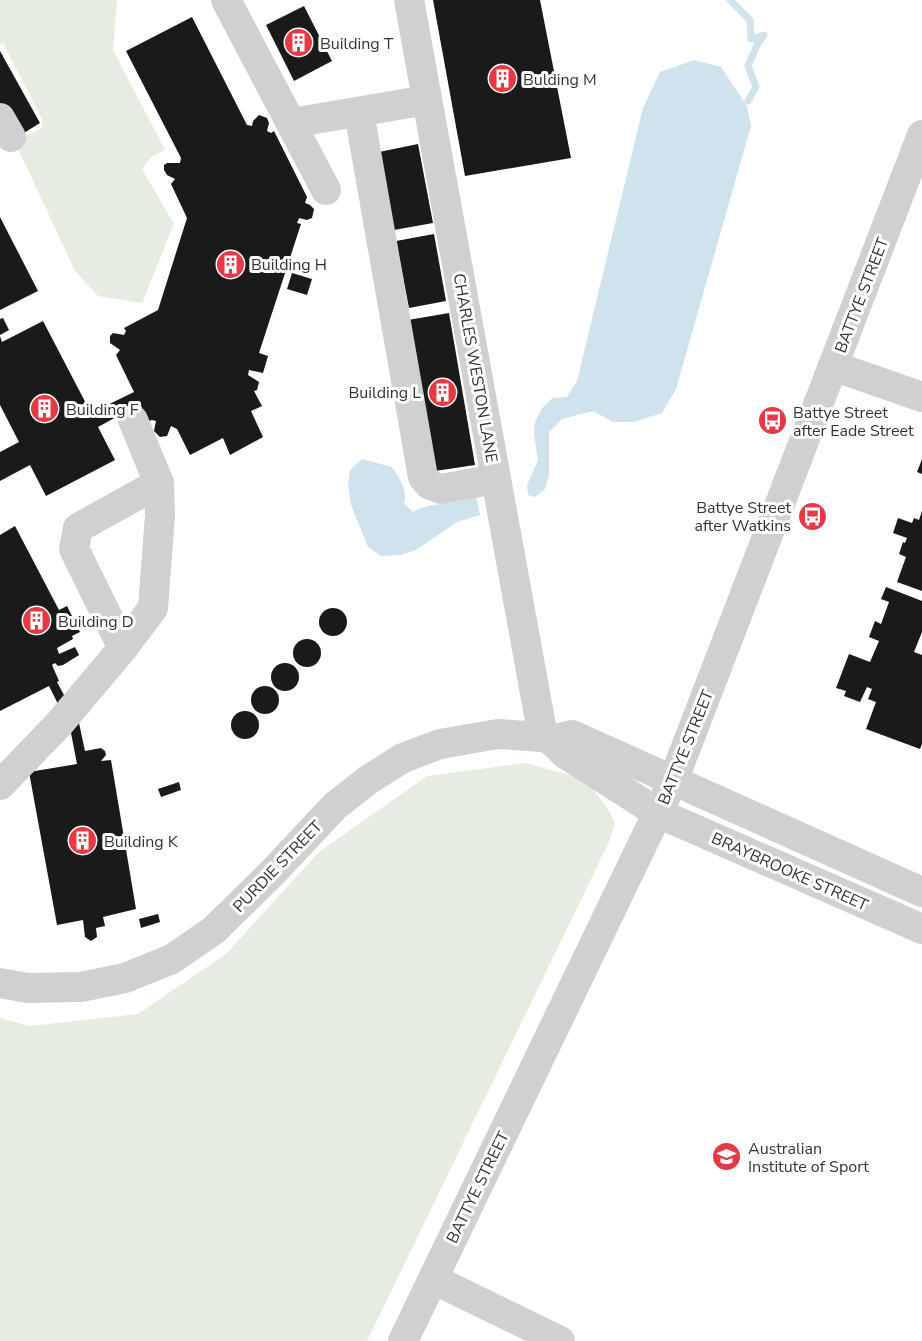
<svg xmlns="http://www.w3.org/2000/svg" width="922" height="1341" viewBox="0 0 922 1341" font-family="'Nunito Sans',sans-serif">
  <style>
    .green { fill: #e6ecdf }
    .water { fill: #cfe2ee }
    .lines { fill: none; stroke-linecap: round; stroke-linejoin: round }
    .stream { stroke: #cfe2ee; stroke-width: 7 }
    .building { fill: #1a1a1a }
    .minor { stroke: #d0d0d0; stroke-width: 30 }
    .labels { text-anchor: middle; stroke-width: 6; stroke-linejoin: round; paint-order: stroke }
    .poi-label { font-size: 16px; fill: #333; stroke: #fff; text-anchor: start }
    .street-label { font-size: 16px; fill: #333; stroke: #fff }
  </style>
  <rect width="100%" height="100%" fill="#fff"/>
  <g class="green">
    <polygon points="0,0 117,0 113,50 165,150 151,157 142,169 174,224 142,303 98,296 75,271 15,142 42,128 42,119 3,43 0,44"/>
    <polygon points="525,763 585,779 606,806 615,823 610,840 367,1341 0,1341 0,1018 30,1026 138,1014 226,954 319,852 427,776"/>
  </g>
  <g class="water">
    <polygon points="694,60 721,67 747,106 751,126 676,389 662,413 634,422 613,422 593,411 562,419 549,432 549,474 545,489 535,497 528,495 527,485 538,460 534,435 535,422 542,408 553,398 567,397 577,381 643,108 660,72"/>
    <path d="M362 459 392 467C399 478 408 490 404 503L413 512C432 501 456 506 476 495L480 515 457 522 416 550 400 555 381 556 368 547 351 505 348 485 350 470Z"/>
  </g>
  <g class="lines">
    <polyline class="stream" points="730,0 750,20 751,39 764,35 758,43 748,66 756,87 748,101"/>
  </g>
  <g class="building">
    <polygon points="433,0 540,0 571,158 465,176"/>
    <polygon points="304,6 332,61 294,81 266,25"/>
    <polygon points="192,17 247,125 252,126 253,121 259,115 267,118 269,123 267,131 271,133 274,131 307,197 305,203 310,205 314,209 312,218 307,220 299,218 297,223 301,224 259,353 268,356 263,373 249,370 248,375 259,382 257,390 254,391 262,406 251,411 263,437 230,455 223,438 190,455 177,429 171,426 167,436 160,437 154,431 156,421 152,420 149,421 140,404 98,427 115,460 46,496 30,465 0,481 0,452 19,442 0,405 0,336 2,342 43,321 91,413 134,392 116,355 120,350 110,343 110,336 113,333 124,335 126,331 124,328 158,310 187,218 171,184 175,179 167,175 164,170 164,165 167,163 180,163 181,158 126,51"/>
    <polygon points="0,51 40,123 19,136 0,103"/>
    <polygon points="418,144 433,223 394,230 379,152"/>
    <polygon points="0,217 38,291 0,310"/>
    <polygon points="434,234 446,301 409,308 396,241"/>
    <polygon points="292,273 312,279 307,295 287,289"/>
    <polygon points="449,313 475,465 435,471 408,320"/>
    <polygon points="3,318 9,330 0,335 0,319"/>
    <polygon points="922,459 922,474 917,472"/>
    <polygon points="922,511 922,591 897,582 906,557 899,554 903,542 905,543 907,538 893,533 898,518 912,523 914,518 919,520"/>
    <polygon points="15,526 59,610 67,606 80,632 72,636 73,639 57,648 59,654 75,647 79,655 63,665 58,666 55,663 52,665 59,681 57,682 79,723 85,751 101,748 105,751 106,755 101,761 111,760 136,909 103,917 105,926 96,928 97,937 91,941 85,937 83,920 57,925 29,772 77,764 70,728 49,686 0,711 0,535"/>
    <polygon points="886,587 922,601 922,632 914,652 922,655 922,744 920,749 866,729 876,702 868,699 872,689 867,687 860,702 844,696 846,691 836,688 849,654 870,662 879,641 869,637 875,621 881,624 889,602 881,599"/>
    <circle cx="333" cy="622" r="14"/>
    <circle cx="307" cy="653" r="14"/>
    <circle cx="285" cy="677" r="14"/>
    <circle cx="265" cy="700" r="14"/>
    <circle cx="245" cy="725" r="14"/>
    <polygon points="179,782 181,790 161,797 158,789"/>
    <polygon points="158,914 160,922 141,928 139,919"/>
  </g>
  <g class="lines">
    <g class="minor">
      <polyline points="226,0 326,190"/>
      <polyline points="409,0 543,737"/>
      <polyline points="359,112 423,477 430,485 441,489 496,479"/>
      <polyline points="0,118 11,137"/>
      <polyline points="292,123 427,100"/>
      <polyline points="833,366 922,397"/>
      <polyline points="123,648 74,549 78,528 159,483"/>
      <polyline points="551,740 572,735 922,892"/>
      <polyline points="0,785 59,724 123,648 153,608 160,515 159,483 133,420"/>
      <polyline points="0,983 28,988 81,987 125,978 172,959 214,930 274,871 335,806 368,780 403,758 440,744 498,734 543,737 551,740 564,753 658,813 922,929"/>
      <polyline points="433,1279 560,1341"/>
      <polyline points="403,1341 673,781 922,135"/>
    </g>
  </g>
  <defs>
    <symbol id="building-disc" viewBox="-11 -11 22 22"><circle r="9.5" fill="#e63946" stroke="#fff"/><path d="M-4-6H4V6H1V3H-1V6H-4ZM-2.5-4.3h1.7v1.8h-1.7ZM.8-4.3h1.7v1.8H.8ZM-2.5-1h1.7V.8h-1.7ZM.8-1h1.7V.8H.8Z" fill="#fff"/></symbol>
    <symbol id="bus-disc" viewBox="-11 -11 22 22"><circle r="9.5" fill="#e63946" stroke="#fff"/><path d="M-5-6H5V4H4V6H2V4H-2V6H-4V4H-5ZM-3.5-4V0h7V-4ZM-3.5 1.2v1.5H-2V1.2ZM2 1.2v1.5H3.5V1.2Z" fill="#fff"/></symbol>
    <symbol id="university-disc" viewBox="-11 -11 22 22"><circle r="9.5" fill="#e63946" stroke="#fff"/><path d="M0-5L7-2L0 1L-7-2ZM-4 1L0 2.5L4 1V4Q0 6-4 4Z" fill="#fff"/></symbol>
  </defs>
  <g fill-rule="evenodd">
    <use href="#building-disc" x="282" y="26" width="33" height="33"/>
    <use href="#building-disc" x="486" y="62" width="33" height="33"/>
    <use href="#building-disc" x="214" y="248" width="33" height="33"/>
    <use href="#building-disc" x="426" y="376" width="33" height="33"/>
    <use href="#building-disc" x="28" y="392" width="33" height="33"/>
    <use href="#bus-disc" x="756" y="404" width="33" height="33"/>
    <use href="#bus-disc" x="796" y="500" width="33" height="33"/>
    <use href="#building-disc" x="20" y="604" width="33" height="33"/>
    <use href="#building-disc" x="66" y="824" width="33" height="33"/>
    <use href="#university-disc" x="710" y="1140" width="33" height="33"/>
  </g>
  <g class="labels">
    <g class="poi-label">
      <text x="320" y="49">Building T</text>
      <text x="523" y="85">Bulding M</text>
      <text x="251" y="270">Building H</text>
      <text x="421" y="398" text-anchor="end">Building L</text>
      <text x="66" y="415">Building F</text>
      <text x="793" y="418">Battye Street<tspan x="793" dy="18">after Eade Street</tspan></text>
      <text x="791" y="513" text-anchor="end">Battye Street<tspan x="791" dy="18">after Watkins</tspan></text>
      <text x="58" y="627">Building D</text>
      <text x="104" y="847">Building K</text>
      <text x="748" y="1154">Australian<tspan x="748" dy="18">Institute of Sport</tspan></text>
    </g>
    <g class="street-label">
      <text transform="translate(861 295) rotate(-69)" y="6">BATTYE STREET</text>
      <text transform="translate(476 368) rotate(80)" y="6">CHARLES WESTON LANE</text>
      <text transform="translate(685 747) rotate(-68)" y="6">BATTYE STREET</text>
      <text transform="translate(277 866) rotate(-46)" y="6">PURDIE STREET</text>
      <text transform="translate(790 871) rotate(24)" y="6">BRAYBROOKE STREET</text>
      <text transform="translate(477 1187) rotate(-64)" y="6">BATTYE STREET</text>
    </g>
  </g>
</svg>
